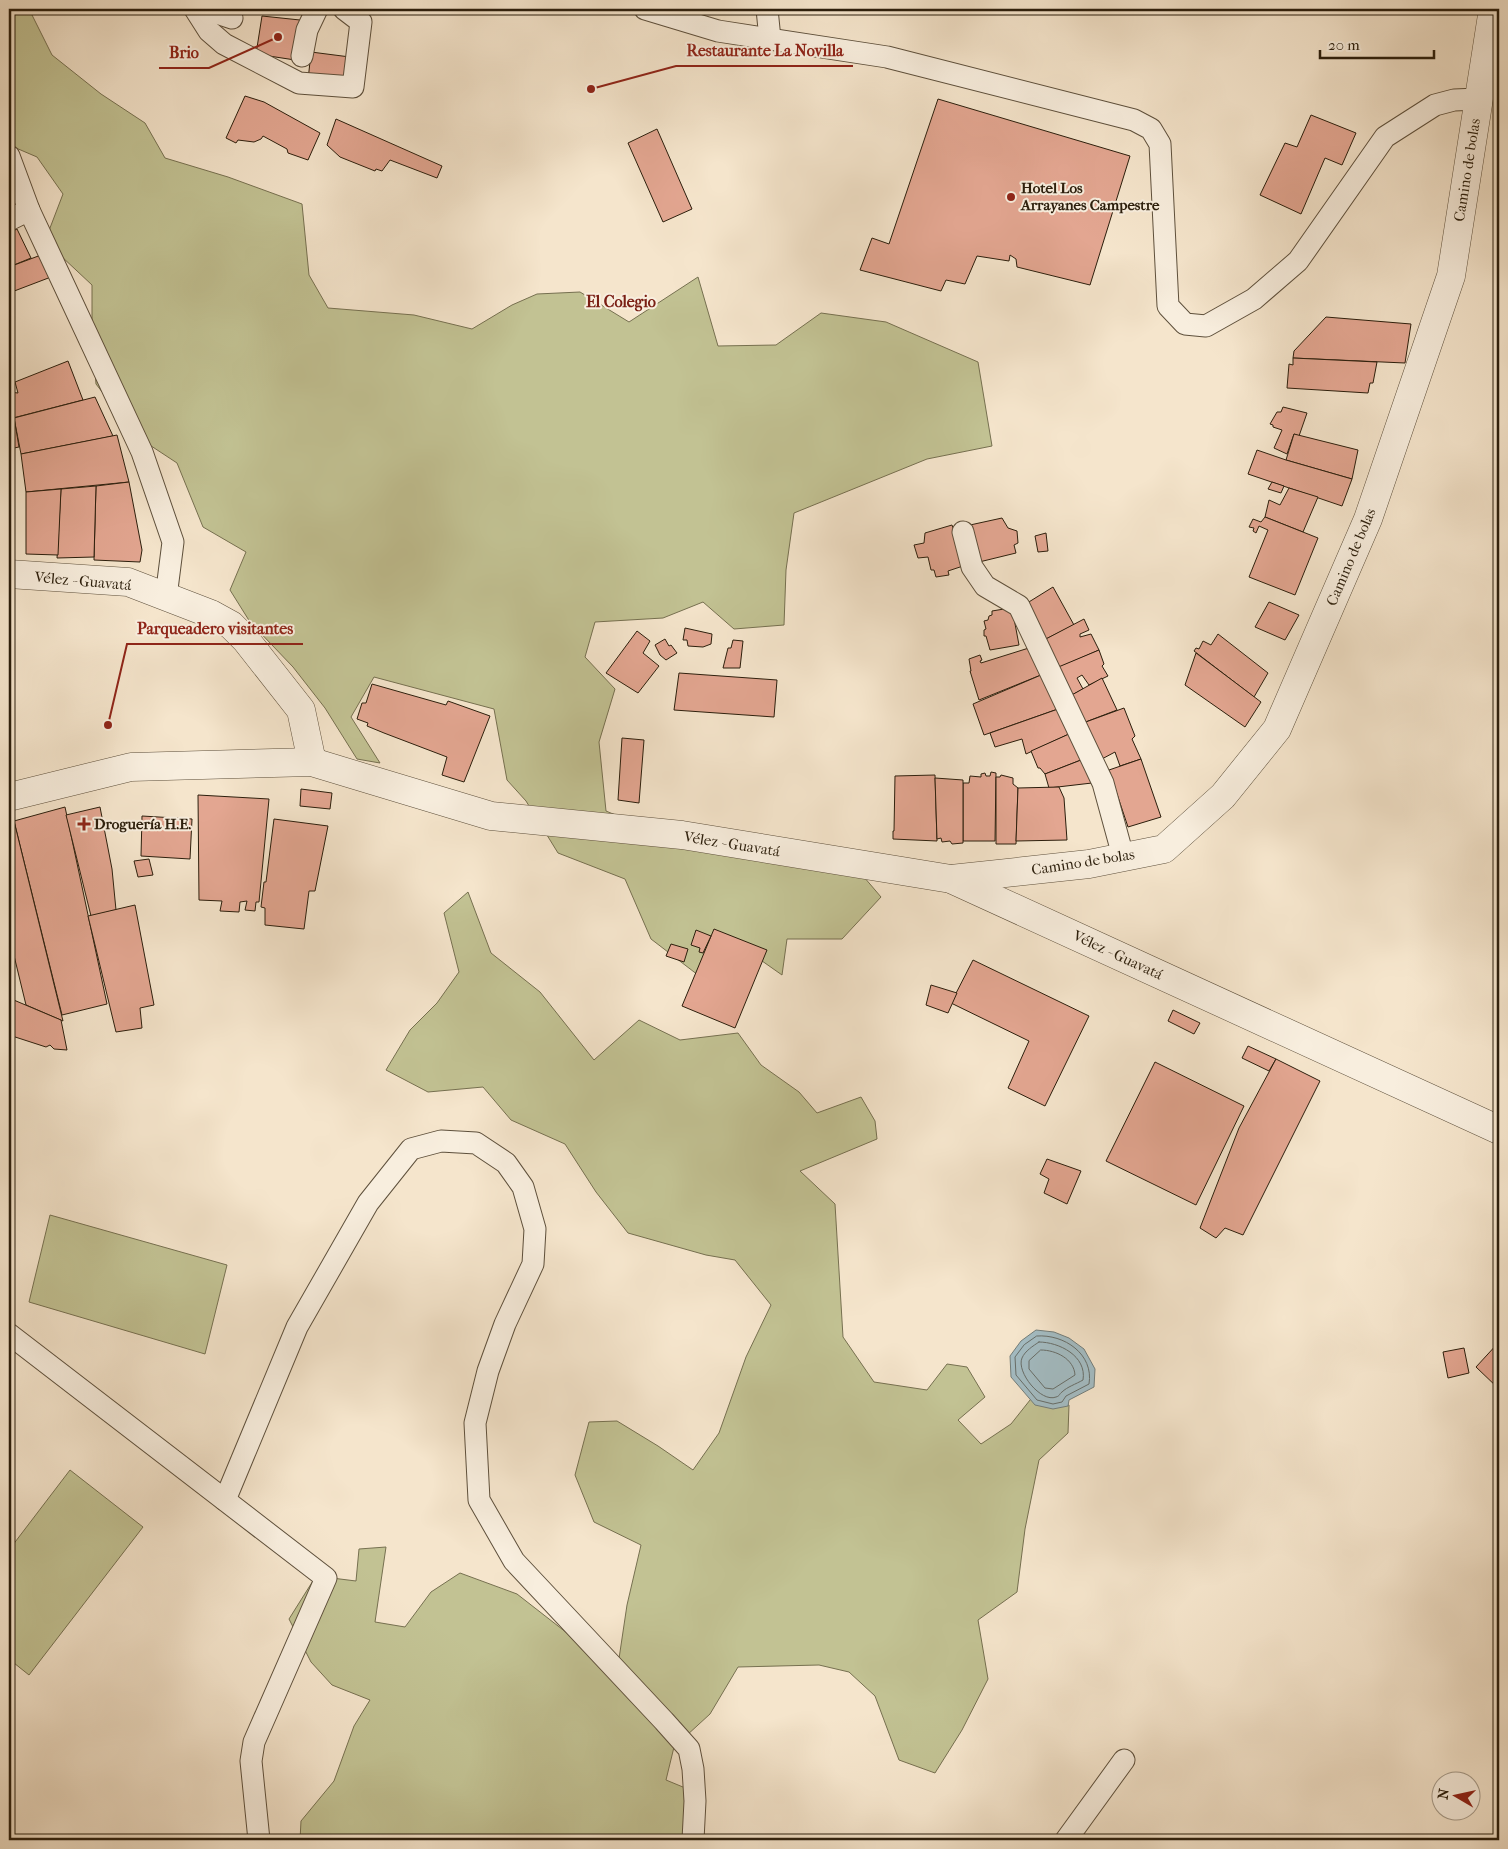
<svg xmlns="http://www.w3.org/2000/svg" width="1508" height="1849" viewBox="0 0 1508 1849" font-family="'IM FELL French Canon',serif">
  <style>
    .green { fill: #c2c293; stroke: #767050 }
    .water { fill: #a3bcc3; stroke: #737d7a }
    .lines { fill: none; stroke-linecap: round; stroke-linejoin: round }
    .shore { stroke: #676d68; stroke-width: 1 }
    .building { fill: #e3a691; stroke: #2b1e0c }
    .service-casing { stroke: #5e503c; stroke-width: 23 }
    .minor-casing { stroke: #5e503c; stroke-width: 29 }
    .tertiary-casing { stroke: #5e503c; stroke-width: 29 }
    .service { stroke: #f8eede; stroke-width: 21 }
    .minor { stroke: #f8eede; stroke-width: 28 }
    .tertiary { stroke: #f8eede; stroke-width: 28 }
    .poi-dot { fill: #8f2418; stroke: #f8eede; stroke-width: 2 }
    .labels { text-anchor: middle; stroke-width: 4; stroke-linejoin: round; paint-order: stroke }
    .street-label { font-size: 15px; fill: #2b1e0c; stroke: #f8eede }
    .poi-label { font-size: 15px; font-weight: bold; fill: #2b1e0c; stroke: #f8eede; text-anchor: start }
    .neighbourhood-label { font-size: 16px; font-weight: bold; fill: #7a1f14; stroke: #f8eede }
    .leader { fill: none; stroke: #8f2418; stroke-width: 2 }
    .callout-dot { fill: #8f2418; stroke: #f8eede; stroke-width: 2 }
    .callout-label { font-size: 16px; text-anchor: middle; font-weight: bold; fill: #8f2418; stroke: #f8eede; stroke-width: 4; stroke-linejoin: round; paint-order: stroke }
  </style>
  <rect width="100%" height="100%" fill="#f5e5cc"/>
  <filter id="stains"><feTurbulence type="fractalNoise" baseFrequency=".004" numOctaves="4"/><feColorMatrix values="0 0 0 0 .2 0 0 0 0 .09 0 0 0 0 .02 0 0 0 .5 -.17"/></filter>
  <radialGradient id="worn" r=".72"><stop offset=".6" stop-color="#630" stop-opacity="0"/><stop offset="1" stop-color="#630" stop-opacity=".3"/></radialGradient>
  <g class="green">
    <polygon points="9,9 29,9 52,55 101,94 145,123 165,158 228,177 302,204 309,275 328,308 414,315 472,329 512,305 537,294 580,292 629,322 698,277 718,346 776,345 821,313 886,322 978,362 992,446 927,459 794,513 786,570 784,625 734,629 703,602 663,618 595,622 585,657 615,689 599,742 606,811 672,839 858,870 881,897 842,939 787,939 782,975 755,956 698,975 651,939 625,879 558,853 526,801 507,780 494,709 374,677 351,717 380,763 357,759 325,708 293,667 250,622 230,590 246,552 203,527 177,463 136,436 96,384 92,333 92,285 45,241 63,194 37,157 9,145"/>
    <polygon points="468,892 491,953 540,992 594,1060 639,1020 680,1040 738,1033 761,1065 799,1092 817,1113 861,1097 875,1121 877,1139 800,1171 835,1204 843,1337 874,1382 927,1390 947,1364 967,1367 985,1397 958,1420 981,1444 1011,1424 1034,1395 1069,1405 1068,1433 1039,1460 1025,1529 1017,1592 978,1620 988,1679 962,1730 935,1773 899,1760 875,1696 849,1672 819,1665 738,1667 710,1714 674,1747 666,1780 695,1792 684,1840 300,1840 301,1821 334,1781 354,1726 370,1700 332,1685 311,1662 289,1619 316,1576 356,1581 359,1549 386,1547 375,1622 405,1627 431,1592 460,1573 517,1594 617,1672 627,1605 641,1545 594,1522 575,1475 589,1422 617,1421 658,1446 693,1470 719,1433 746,1357 771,1305 735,1260 706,1255 628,1233 596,1192 565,1144 511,1120 483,1087 428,1092 386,1070 410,1030 437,1003 459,972 444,913"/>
    <polygon points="50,1215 227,1265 205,1354 29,1302"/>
    <polygon points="70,1470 143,1527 29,1675 9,1659 9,1550"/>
  </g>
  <polygon class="water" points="1036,1330 1054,1332 1069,1338 1084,1349 1095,1369 1094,1387 1069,1400 1068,1406 1053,1409 1035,1405 1011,1377 1010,1356 1021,1341"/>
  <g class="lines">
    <g class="shore">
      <path d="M1037 1336C1064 1334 1094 1354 1089 1384L1066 1396 1062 1402 1053 1404 1037 1400 1016 1375 1015 1357 1024 1345Z"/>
      <path d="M1039 1342C1059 1342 1087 1356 1083 1380 1076 1384 1067 1387 1062 1392 1059 1394 1060 1396 1056 1397 1041 1403 1016 1372 1022 1358 1025 1351 1033 1346 1039 1342Z"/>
      <path d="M1041 1350C1056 1350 1074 1359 1075 1375L1053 1389 1045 1388 1029 1369V1361Z"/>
    </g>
  </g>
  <g class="building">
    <polygon points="262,16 300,20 295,60 256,54"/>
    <polygon points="311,52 350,57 346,94 307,90"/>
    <polygon points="245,96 264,102 320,133 308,160 288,153 287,149 263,136 261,139 254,142 238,140 236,143 226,138"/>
    <polygon points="938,99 1130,156 1090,285 1017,267 1016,259 1010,255 1009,261 977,256 965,284 946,280 941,291 860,270 872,238 889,244"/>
    <polygon points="1311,115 1356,133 1342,165 1325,158 1301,214 1260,195 1285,143 1297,147"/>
    <polygon points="336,119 442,166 437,178 390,160 382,171 376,169 375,171 340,157 327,145"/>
    <polygon points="657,129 692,209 663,222 628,143"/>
    <polygon points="17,229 31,258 9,267 9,233"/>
    <polygon points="41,255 51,277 9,293 9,267"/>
    <polygon points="1326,317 1411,324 1405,363 1293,358 1294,351"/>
    <polygon points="1293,358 1377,362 1373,383 1370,383 1368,393 1287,388 1289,364 1293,365"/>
    <polygon points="68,361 83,400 9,419 9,392 18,393 15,382"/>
    <polygon points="95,397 113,436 21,454 14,418"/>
    <polygon points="1283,407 1307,413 1299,436 1294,434 1287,454 1274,448 1282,430 1273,427 1273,425 1270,424 1277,412 1281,412"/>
    <polygon points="14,418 19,447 9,449 9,419"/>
    <polygon points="1294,434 1358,450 1352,479 1286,460"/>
    <polygon points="117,435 129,482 26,492 21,454"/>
    <polygon points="1257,450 1286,460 1352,479 1342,506 1248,474"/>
    <polygon points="129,482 142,550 140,562 94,560 96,486"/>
    <polygon points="1272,482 1284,486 1281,493 1268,489"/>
    <polygon points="96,486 94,557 57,558 61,489"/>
    <polygon points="1289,488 1318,497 1303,532 1265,517 1269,500 1280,505"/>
    <polygon points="61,489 58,555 26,554 26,492"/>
    <polygon points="1265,517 1318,538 1295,595 1249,577 1268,530 1259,526 1256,533 1253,531 1254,528 1249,527 1253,519 1261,522"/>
    <polygon points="1002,518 1008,528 1017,531 1018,543 1014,545 1016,553 975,563 970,525"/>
    <polygon points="952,525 966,565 948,571 949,575 936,577 934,570 931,570 928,557 918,558 914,545 924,543 925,533"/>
    <polygon points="1046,533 1048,551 1038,552 1035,536"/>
    <polygon points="1053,587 1074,625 1042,641 1024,605"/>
    <polygon points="1269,602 1299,615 1285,640 1255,627"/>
    <polygon points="1010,608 1013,613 1019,645 990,650 986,636 984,636 984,630 986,629 984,621 988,620 989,616 992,615 992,611"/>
    <polygon points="1084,619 1089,630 1080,634 1080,637 1091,634 1099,650 1058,668 1042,641"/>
    <polygon points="685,628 712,634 711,644 703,647 688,646 687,640 683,640"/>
    <polygon points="637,631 650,641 643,653 659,666 638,693 606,673"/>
    <polygon points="1218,634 1268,673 1254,697 1194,651 1196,648 1199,649 1203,641 1211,645"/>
    <polygon points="665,639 669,646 671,645 677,653 666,660 660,655 655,645"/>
    <polygon points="733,640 743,641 740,668 723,668 728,648 731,648"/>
    <polygon points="1032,647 1041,675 979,700 970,671 971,671 969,659 980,655 982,660 980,661 981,663"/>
    <polygon points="1099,650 1104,664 1102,666 1108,676 1089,685 1082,675 1077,678 1083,689 1070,696 1056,668"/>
    <polygon points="1196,653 1261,702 1245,727 1185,685"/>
    <polygon points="679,673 777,680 774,717 674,710"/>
    <polygon points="1041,675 1058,709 984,735 973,704"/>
    <polygon points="1102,678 1117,710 1083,723 1070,696"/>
    <polygon points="372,684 446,705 448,701 490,716 464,782 442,775 447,757 384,733 367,726 368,723 357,719 362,703 366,703"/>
    <polygon points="1124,708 1135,736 1132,739 1141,759 1120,766 1115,752 1100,760 1083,723"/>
    <polygon points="1058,709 1069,734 1026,754 1022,739 995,747 990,733"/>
    <polygon points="1069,734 1081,760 1045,774 1040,768 1038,768 1031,751"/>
    <polygon points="622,738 644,740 639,803 618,800"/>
    <polygon points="1141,759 1161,817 1128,827 1109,770"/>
    <polygon points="1081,760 1092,783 1049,788 1045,774"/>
    <polygon points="991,772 996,773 995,841 963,841 963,783 969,783 970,776 981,777 981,774 985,773 986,776 990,776"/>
    <polygon points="935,775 937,841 893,839 893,831 894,831 895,776"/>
    <polygon points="1001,775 1013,778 1013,784 1018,788 1016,844 996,844 996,777 1000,777"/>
    <polygon points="935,778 963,780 963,843 952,844 950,841 942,842 941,838 937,839"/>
    <polygon points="1059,787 1064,798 1067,840 1016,841 1018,788"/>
    <polygon points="301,789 332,793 330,809 300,806"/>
    <polygon points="198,795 269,799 259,902 256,902 255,911 245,910 247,901 240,902 239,912 220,911 222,901 199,900"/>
    <polygon points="65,807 107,1004 62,1015 14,821"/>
    <polygon points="100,807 112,869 116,910 91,916 66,815"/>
    <polygon points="142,816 192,819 190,859 141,856"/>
    <polygon points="13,819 14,821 63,1021 26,1005 9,935 9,820"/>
    <polygon points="274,819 328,826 315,891 309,891 304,929 265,925 265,908 261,907 264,882 266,882"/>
    <polygon points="149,859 153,875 138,877 134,861"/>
    <polygon points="135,905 154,1005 140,1008 142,1028 116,1032 88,916"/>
    <polygon points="714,929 767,950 735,1028 682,1006"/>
    <polygon points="696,930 711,936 703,953 699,952 700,948 691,945"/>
    <polygon points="671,944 688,949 684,962 666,956"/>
    <polygon points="973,960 1089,1016 1045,1106 1008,1088 1029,1041 951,1003"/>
    <polygon points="931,985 957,993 948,1013 926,1005"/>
    <polygon points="9,998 61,1020 67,1050 54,1049 50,1045 46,1047 9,1035"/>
    <polygon points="1173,1010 1200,1023 1194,1034 1168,1021"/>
    <polygon points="1248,1046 1276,1059 1269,1071 1242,1058"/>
    <polygon points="1276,1059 1320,1081 1243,1235 1225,1228 1216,1238 1200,1228 1239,1128"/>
    <polygon points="1155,1062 1244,1106 1196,1205 1106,1161"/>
    <polygon points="1047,1159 1081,1171 1067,1204 1044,1193 1049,1179 1040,1174"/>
    <polygon points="1499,1342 1499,1389 1476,1367"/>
    <polygon points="1464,1348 1469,1373 1448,1378 1443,1352"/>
  </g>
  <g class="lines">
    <defs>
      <g id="service">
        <polyline points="195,9 209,31 224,44 299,83 353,87 361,22 344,9"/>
        <polyline points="205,9 232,18"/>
        <polyline points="645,9 718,31 887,57 1134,120 1151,129 1160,144 1168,306 1185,324 1206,326 1254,299 1298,261 1385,137 1435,105 1454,100 1478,99"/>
        <polyline points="767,9 770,39"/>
        <polyline points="302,56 307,30 317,9"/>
        <polyline points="9,156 29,210 142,452 173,542 166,597"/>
        <polyline points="9,220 29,210"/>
        <polyline points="963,532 972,567 985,586 1019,606 1103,783 1123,856"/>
        <polyline points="9,1334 326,1578 254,1742 251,1761 259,1840"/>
        <polyline points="225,1500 297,1327 368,1203 411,1149 441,1141 476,1143 506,1163 523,1187 535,1229 533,1264 505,1324 488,1371 475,1423 479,1500 514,1561 664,1721 689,1749 693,1769 695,1801 693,1840"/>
        <polyline points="1066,1840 1124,1760"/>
      </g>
      <polyline id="minor" points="951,879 1089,864 1164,849 1223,796 1277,729 1368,519 1451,276 1493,9"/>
      <g id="tertiary">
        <polyline points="9,574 128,582 211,614 231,625 246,640 301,710 312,762"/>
        <polyline points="9,797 131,767 312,762 491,816 682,835 951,879 1499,1130"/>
      </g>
    </defs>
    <use href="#service" class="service-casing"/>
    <use href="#minor" class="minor-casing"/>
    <use href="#tertiary" class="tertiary-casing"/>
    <use href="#service" class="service"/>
    <use href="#minor" class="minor"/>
    <use href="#tertiary" class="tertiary"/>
  </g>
  <g class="poi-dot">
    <circle cx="1011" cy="197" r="5"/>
    <path d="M81.5 816.5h5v5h5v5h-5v5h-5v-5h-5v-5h5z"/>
  </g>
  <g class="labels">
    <g class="street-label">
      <text transform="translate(1467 170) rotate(-81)" y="5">Camino de bolas</text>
      <text transform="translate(1351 557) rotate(-67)" y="5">Camino de bolas</text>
      <text transform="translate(83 581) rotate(5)" y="5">Vélez - Guavatá</text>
      <text transform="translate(732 844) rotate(9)" y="5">Vélez - Guavatá</text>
      <text transform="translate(1083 862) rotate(-9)" y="5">Camino de bolas</text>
      <text transform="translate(1118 955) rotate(25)" y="5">Vélez - Guavatá</text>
    </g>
    <g class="poi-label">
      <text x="1021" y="193">Hotel Los<tspan x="1021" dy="17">Arrayanes Campestre</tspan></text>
      <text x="94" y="829">Droguería H.E.</text>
    </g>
    <g class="neighbourhood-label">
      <text x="621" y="307">El Colegio</text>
    </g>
  </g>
  <path class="leader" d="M591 89L676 66H853M278 37L209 68H159M108 725L127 644H303"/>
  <g class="callout-dot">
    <circle cx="591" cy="89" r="5"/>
    <circle cx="278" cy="37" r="5"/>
    <circle cx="108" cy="725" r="5"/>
  </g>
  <g class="callout-label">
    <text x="765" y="56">Restaurante La Novilla</text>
    <text x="184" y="58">Brio</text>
    <text x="215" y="634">Parqueadero visitantes</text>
  </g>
  <rect width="1508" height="1849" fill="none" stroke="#f5e5cc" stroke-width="30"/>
  <rect x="10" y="10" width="1488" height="1829" fill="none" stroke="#2b1e0c" stroke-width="2.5"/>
  <rect x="15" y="15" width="1478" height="1819" fill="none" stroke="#2b1e0c"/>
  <g transform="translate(1456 1796) rotate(279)"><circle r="24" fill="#f8eede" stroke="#a69b8a"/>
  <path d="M0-4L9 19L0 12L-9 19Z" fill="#8f2418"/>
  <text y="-8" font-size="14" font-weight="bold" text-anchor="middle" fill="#2b1e0c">N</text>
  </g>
  <path d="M1320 50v8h114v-8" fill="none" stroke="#2b1e0c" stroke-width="2.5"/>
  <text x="1328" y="50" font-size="15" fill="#2b1e0c" stroke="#f8eede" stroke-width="4" paint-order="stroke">20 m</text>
  <rect width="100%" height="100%" filter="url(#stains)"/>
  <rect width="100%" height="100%" fill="url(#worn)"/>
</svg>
